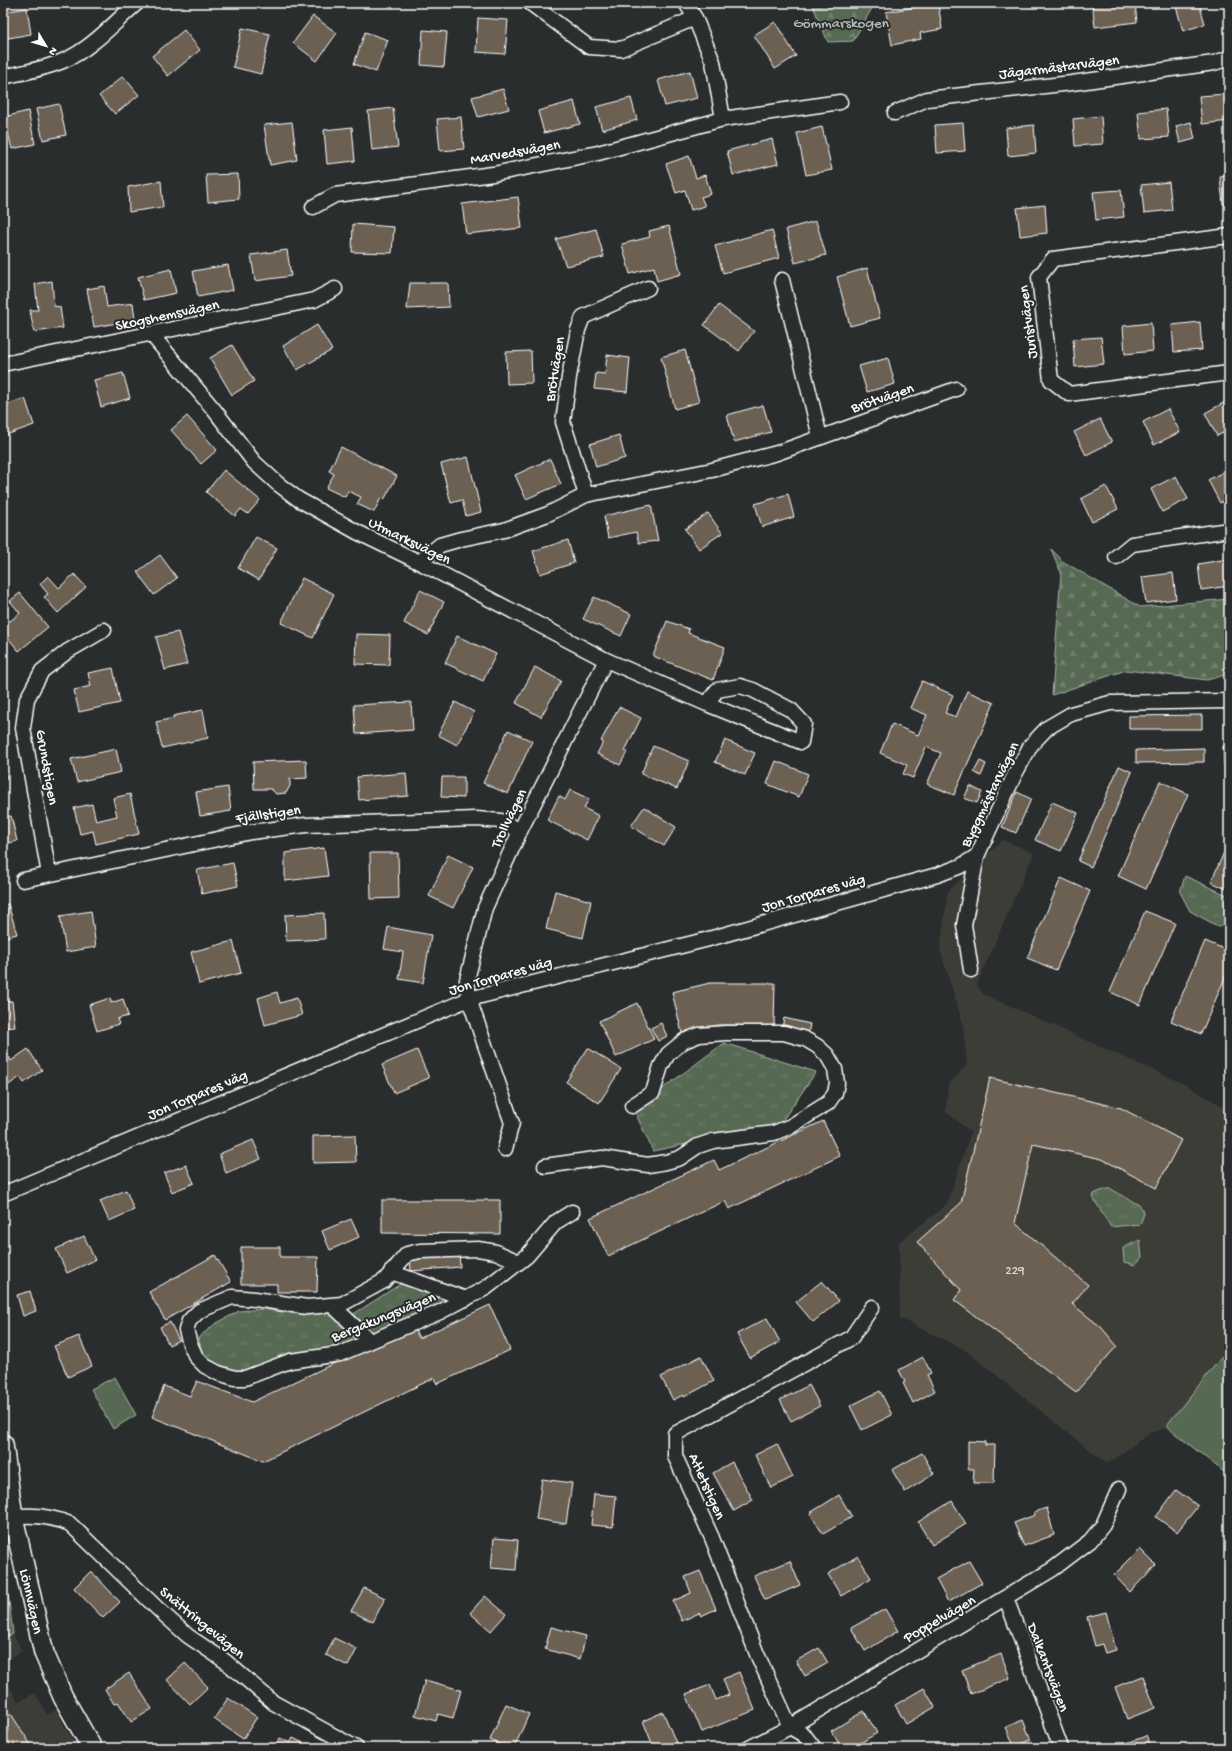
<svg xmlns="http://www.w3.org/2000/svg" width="1232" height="1751" viewBox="0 0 1232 1751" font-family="'Gochi Hand',sans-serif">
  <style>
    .built { fill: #3e3c39 }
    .grass { fill: url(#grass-tufts); stroke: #aab4a9 }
    .forest { fill: url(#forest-firs); stroke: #aab4a9 }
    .pitch { fill: #566953; stroke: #aab4a9 }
    .building { fill: #6c6053; stroke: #fff }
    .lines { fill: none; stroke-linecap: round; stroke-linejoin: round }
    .street-casing { stroke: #fff; stroke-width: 17 }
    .secondary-casing { stroke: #fff; stroke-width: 22 }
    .street { stroke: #2a2d2e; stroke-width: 14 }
    .secondary { stroke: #2a2d2e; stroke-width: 19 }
    .labels { text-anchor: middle; stroke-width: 4; stroke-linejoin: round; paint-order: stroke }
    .number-label { font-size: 13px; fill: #dad7d4 }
    .park-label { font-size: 15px; fill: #b3bcb2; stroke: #2a2d2e }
    .street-label { font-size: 15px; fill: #fff; stroke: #2a2d2e }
  </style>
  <defs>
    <pattern id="grass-tufts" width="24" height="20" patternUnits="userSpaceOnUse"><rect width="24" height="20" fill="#566953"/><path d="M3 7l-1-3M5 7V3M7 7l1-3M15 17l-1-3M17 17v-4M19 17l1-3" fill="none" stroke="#6f806d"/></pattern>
    <pattern id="forest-firs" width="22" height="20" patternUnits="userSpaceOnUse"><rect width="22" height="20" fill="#566953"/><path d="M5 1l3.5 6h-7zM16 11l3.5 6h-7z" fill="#6f806d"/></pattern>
  </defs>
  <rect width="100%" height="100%" fill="#2a2d2e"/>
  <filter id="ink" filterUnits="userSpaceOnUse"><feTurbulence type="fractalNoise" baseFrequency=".025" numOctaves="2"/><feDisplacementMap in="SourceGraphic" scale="8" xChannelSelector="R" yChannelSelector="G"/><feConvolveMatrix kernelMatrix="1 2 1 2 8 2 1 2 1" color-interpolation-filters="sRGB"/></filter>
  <g filter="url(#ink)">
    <g class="built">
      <polygon points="1003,840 1034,853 977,984 983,994 1184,1084 1229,1110 1229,1476 1166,1428 1150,1433 1107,1464 965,1350 900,1318 899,1242 947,1204 971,1132 946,1112 948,1085 967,1065 963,1024 940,949 948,891"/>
      <polygon points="13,1634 22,1651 3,1662 3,1638"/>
      <polygon points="3,1674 18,1702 35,1693 47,1715 56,1710 77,1748 3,1748"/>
    </g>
    <g class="grass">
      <polygon points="1185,876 1229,896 1229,923 1219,927 1190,911 1180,892"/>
      <polygon points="724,1043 816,1072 780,1124 653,1151 634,1110"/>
      <polygon points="1107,1189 1111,1189 1139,1205 1143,1210 1144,1214 1140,1224 1111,1227 1092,1196 1093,1194"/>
      <polygon points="1140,1240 1142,1257 1135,1265 1124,1262 1123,1248"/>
      <polygon points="402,1283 450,1299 375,1335 352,1315"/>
      <path d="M264 1309C289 1314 310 1315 335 1312L362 1340 311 1353 258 1372 234 1373 204 1358 198 1338 215 1324 239 1311Z"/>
    </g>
    <g class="forest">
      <polygon points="810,3 875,3 853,41 828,42 812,4"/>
      <polygon points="1051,549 1064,562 1140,607 1229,599 1229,674 1207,680 1126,670 1052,695 1061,573"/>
      <polygon points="3,1552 13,1634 3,1638"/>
    </g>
    <g class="pitch">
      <polygon points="1229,1348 1229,1476 1166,1426"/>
      <polygon points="115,1377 136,1415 113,1429 91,1389"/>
    </g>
    <g class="building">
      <polygon points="920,3 938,3 942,29 920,33 921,39 892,45 886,12 921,6"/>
      <polygon points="1092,3 1135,3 1137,22 1095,27"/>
      <polygon points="1175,3 1199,3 1205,24 1183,31"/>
      <polygon points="27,8 31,34 3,39 3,12"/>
      <polygon points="313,16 337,33 317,61 293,43"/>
      <polygon points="478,18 508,20 505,54 476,52"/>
      <polygon points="775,22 796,56 775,69 754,35"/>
      <polygon points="242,28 270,34 261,74 233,67"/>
      <polygon points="184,30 200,50 168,76 152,56"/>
      <polygon points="423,30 447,32 444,67 421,65"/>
      <polygon points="365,32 388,40 376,72 354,64"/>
      <polygon points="690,71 697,98 665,106 658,80"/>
      <polygon points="123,76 139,95 115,114 99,96"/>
      <polygon points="503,89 509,109 478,117 472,97"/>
      <polygon points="1227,94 1229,121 1202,124 1199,96"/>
      <polygon points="631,98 637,120 602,130 596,107"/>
      <polygon points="574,101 580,124 544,133 538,111"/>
      <polygon points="59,104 66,135 43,140 36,109"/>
      <polygon points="393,108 398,147 372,150 368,111"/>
      <polygon points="1166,109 1169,137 1141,139 1138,112"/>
      <polygon points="28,111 35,144 12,149 4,117"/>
      <polygon points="1101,116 1103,144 1075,146 1073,119"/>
      <polygon points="461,117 464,149 440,151 437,119"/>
      <polygon points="292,122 297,160 270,165 264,125"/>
      <polygon points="1191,122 1195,139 1180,143 1176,126"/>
      <polygon points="963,123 965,151 937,153 935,125"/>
      <polygon points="1034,125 1036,153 1008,156 1006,128"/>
      <polygon points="352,127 355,161 327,164 324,130"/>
      <polygon points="822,127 832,170 806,175 797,133"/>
      <polygon points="772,139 778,164 733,175 727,151"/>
      <polygon points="689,156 696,178 705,175 711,194 701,197 705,206 691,210 685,190 676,193 666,164"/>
      <polygon points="238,174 239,199 208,202 206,175"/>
      <polygon points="1229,176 1229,204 1223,204 1220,177"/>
      <polygon points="161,181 163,207 129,212 128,187"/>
      <polygon points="1169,182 1172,210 1144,213 1141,185"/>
      <polygon points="1121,190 1124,217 1096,220 1093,192"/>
      <polygon points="518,197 522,228 466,234 462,204"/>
      <polygon points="1045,205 1047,233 1020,236 1017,208"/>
      <polygon points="816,221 826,255 795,263 786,229"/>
      <polygon points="353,224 394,227 392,253 352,252"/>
      <polygon points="669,226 681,274 657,281 654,267 630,274 622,244 650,237 649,231"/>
      <polygon points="596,229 604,257 566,266 556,239"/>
      <polygon points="772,230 779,258 723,273 715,246"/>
      <polygon points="287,250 291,276 255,281 251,255"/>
      <polygon points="228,265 233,290 198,297 193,271"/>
      <polygon points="867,268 880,318 850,326 837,277"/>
      <polygon points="171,269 176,293 144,300 138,277"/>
      <polygon points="52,281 54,306 60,307 63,328 34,332 30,310 38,310 35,284"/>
      <polygon points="410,283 448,283 449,307 407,309"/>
      <polygon points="104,286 107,307 133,303 135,320 94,327 87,289"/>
      <polygon points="719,305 754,331 739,351 704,325"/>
      <polygon points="1229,312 1229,340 1227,341 1224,313"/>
      <polygon points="1200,322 1202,350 1174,352 1172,325"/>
      <polygon points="1151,323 1153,351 1125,354 1123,326"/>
      <polygon points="317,325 332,350 297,370 283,346"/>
      <polygon points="1101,337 1104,364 1075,367 1073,339"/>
      <polygon points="232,345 254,381 232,395 210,358"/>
      <polygon points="685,350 699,402 675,409 661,357"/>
      <polygon points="531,351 532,383 507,384 506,352"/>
      <polygon points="607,355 630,358 627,392 594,389 596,373 605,374"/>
      <polygon points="888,358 895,384 867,392 859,366"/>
      <polygon points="123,373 130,398 101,407 94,380"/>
      <polygon points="25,398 34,425 3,436 3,423 6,421 3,406"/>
      <polygon points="1229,400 1229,430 1217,436 1205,413"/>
      <polygon points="763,405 771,432 734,442 727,415"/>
      <polygon points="1168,409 1180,432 1154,445 1143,422"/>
      <polygon points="187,416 217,450 201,464 171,430"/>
      <polygon points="1100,419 1112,442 1086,455 1074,432"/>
      <polygon points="619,435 625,458 596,467 590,444"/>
      <polygon points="341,447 397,476 384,500 381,498 374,512 357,504 361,497 348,491 345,497 326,488 334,474 329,471"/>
      <polygon points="468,457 481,512 466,516 462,500 451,503 441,464"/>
      <polygon points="550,459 561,484 526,499 515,475"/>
      <polygon points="1229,469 1229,498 1220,503 1208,480"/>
      <polygon points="224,470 260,500 248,514 241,509 235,516 206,492"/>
      <polygon points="1176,476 1188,499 1162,512 1151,489"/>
      <polygon points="1106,486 1118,509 1092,522 1081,499"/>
      <polygon points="788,494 794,517 762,527 755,504"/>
      <polygon points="651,505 658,541 639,543 636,532 608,538 604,516"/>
      <polygon points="708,513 722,533 699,549 685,529"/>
      <polygon points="256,537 277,548 259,580 238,568"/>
      <polygon points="568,540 574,563 540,574 533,551"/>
      <polygon points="160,555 177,578 154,595 137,572"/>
      <polygon points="1228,559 1229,586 1201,590 1198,564"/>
      <polygon points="1173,573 1176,599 1146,603 1142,577"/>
      <polygon points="74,574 86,587 58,613 44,597 48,594 40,584 48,576 59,588"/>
      <polygon points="302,578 334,594 313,638 281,623"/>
      <polygon points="420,590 444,602 428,635 404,623"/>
      <polygon points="20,593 48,627 19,651 3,632 3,627 20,613 10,601"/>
      <polygon points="594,597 631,614 621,636 583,619"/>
      <polygon points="667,621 689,629 688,633 725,647 713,680 653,656"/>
      <polygon points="178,632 187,664 165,670 156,637"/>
      <polygon points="356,634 390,635 389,665 355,664"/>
      <polygon points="457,636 496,654 483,681 445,663"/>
      <polygon points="535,667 561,681 541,717 516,703"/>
      <polygon points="113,668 120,703 79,712 74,690 91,686 88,673"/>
      <polygon points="3,680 8,684 3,690"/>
      <polygon points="922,681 953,695 945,713 956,717 967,691 994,703 954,795 927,784 941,753 926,747 913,778 903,774 907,765 880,753 892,724 918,735 927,715 910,708"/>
      <polygon points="411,702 413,730 356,734 354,705"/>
      <polygon points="455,702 474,712 457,745 438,735"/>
      <polygon points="619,707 641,718 625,751 627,752 620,765 597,754 603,742 601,741"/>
      <polygon points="203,710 208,738 162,748 156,722 174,718 173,716"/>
      <polygon points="1202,715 1202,729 1129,729 1129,716"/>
      <polygon points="508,730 532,741 508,794 483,783"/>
      <polygon points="725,740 755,753 745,775 715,762"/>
      <polygon points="653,746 689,761 677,789 641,774"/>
      <polygon points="1223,746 1229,746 1229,764 1224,765"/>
      <polygon points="1204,748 1204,762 1136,763 1136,750"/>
      <polygon points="116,749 121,772 77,782 71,759"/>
      <polygon points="3,757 7,779 3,780"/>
      <polygon points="306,760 307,778 290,779 290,786 286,793 276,794 271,789 254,789 253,762"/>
      <polygon points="776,761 808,774 799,797 767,784"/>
      <polygon points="980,761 986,764 981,776 974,772"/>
      <polygon points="1119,766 1132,772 1091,867 1078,861"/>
      <polygon points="406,773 408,796 359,800 357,777"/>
      <polygon points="442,777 464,777 464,798 441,797"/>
      <polygon points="1160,781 1188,794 1146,889 1118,876"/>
      <polygon points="970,786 982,792 977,803 964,798"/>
      <polygon points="228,787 231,811 200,816 196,792"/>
      <polygon points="570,790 589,799 584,808 599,816 587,840 547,820 559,796 565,800"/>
      <polygon points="1017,792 1031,799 1016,833 1002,827"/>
      <polygon points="130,794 139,834 96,844 93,831 80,834 74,808 92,804 96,821 117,816 113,798"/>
      <polygon points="1052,802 1078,813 1061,851 1035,840"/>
      <polygon points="644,807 676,827 664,846 631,826"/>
      <polygon points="11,816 17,841 5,844 8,860 3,861 3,817"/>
      <polygon points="1229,841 1229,890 1211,882"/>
      <polygon points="324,848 328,876 285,881 285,853"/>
      <polygon points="370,853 398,853 399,898 371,899"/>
      <polygon points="448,855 473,867 453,908 429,896"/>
      <polygon points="233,863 238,886 202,894 197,870"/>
      <polygon points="1061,878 1090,891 1056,970 1027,958"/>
      <polygon points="555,891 591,901 583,938 546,929"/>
      <polygon points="8,904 17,934 3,938 3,905"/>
      <polygon points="91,911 96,947 66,952 60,916"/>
      <polygon points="1145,911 1175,923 1140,1005 1110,992"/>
      <polygon points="324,913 325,939 286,941 285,915"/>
      <polygon points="388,927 431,935 423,983 399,979 403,952 384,949"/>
      <polygon points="233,941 241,973 199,984 191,952"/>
      <polygon points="1205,941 1229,951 1229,968 1201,1034 1171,1021"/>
      <polygon points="710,983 775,983 774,1026 718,1025 682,1033 672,992"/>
      <polygon points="277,992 280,1003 297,998 302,1015 265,1025 258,998"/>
      <polygon points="110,998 111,1003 123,999 128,1016 117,1019 119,1024 97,1031 89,1005"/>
      <polygon points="12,1001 15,1027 3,1028 3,1002"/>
      <polygon points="637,1003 654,1039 616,1057 599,1021"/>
      <polygon points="784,1018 810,1024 808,1034 782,1028"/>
      <polygon points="661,1023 667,1036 658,1041 651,1028"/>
      <polygon points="588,1048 621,1069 599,1103 566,1082"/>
      <polygon points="28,1049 42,1070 24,1083 20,1077 7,1086 3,1080 3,1061 9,1057 11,1061"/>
      <polygon points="417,1050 429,1078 394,1093 382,1065"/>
      <polygon points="990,1078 1121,1108 1181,1140 1156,1188 1102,1159 1033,1144 1015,1223 1088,1285 1072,1304 1101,1327 1117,1346 1076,1392 954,1300 961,1290 917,1242 961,1203"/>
      <polygon points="823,1121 840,1156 729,1209 725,1201 608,1256 590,1218 714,1160 719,1170"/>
      <polygon points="355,1135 356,1162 313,1163 313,1136"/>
      <polygon points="253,1140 261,1159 226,1173 219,1154"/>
      <polygon points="186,1165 194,1183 172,1192 164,1173"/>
      <polygon points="126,1190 134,1210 109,1221 100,1201"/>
      <polygon points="382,1200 500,1200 500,1234 382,1233"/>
      <polygon points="351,1219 359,1237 330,1250 322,1231"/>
      <polygon points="84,1236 95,1260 67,1273 56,1249"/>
      <polygon points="241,1247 280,1247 280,1257 318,1257 317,1292 277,1292 277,1284 241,1284"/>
      <polygon points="459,1253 460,1267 411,1271 410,1257"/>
      <polygon points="215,1255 231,1282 165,1320 149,1292"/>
      <polygon points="822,1281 839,1301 813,1322 796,1302"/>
      <polygon points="30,1291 36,1311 23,1316 17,1295"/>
      <polygon points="490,1305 510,1350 437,1384 434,1378 263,1461 152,1417 164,1386 190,1396 197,1381 252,1402 413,1326 419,1338"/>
      <polygon points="767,1318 780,1342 750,1358 737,1334"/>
      <polygon points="170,1322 179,1340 169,1345 160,1327"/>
      <polygon points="79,1336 92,1366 68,1377 54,1346"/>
      <polygon points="701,1356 714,1381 684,1397 683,1395 673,1400 661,1377"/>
      <polygon points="923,1357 931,1373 927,1375 935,1391 913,1403 903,1383 905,1382 899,1370"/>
      <polygon points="809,1385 820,1406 791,1421 780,1400"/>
      <polygon points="880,1391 892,1415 862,1430 850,1406"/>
      <polygon points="968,1441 985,1442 985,1445 995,1445 994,1483 973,1483 974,1469 968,1469"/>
      <polygon points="777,1444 793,1477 771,1488 755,1455"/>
      <polygon points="922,1453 934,1474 905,1492 892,1470"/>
      <polygon points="732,1462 753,1500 734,1511 713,1473"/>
      <polygon points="542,1479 572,1483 566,1524 536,1519"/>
      <polygon points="1176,1490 1198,1506 1177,1532 1156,1517"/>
      <polygon points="594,1494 616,1496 613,1527 591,1525"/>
      <polygon points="839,1495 852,1517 823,1534 810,1513"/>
      <polygon points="952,1501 966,1524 932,1545 918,1522"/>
      <polygon points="1047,1508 1054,1535 1024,1546 1014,1523 1035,1515 1034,1512"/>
      <polygon points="494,1538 518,1540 516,1570 491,1568"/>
      <polygon points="1140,1549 1156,1565 1130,1592 1114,1575"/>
      <polygon points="858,1556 871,1578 841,1596 828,1574"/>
      <polygon points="790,1561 800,1585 765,1600 754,1576"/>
      <polygon points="969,1561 982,1583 948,1602 936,1579"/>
      <polygon points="91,1571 120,1602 103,1618 74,1588"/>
      <polygon points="700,1571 716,1609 701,1616 699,1613 682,1621 673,1601 691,1593 685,1577"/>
      <polygon points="364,1588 385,1598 373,1622 351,1611"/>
      <polygon points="485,1596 506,1614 491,1631 470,1613"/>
      <polygon points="885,1609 898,1631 865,1651 851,1628"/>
      <polygon points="1106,1612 1116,1650 1105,1653 1102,1644 1095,1646 1087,1617"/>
      <polygon points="551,1627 586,1636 580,1659 545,1649"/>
      <polygon points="334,1638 357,1649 348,1666 326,1655"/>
      <polygon points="819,1648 828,1663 805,1676 796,1661"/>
      <polygon points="1001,1654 1010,1678 971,1694 962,1670"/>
      <polygon points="185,1663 208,1687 190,1704 167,1680"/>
      <polygon points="739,1672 755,1710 702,1732 686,1694 710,1685 716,1700 729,1695 723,1679"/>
      <polygon points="129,1673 152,1709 131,1722 118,1702 114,1704 105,1689"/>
      <polygon points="1143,1676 1155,1708 1127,1719 1115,1687"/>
      <polygon points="425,1680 461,1690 453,1718 438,1714 436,1721 415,1715"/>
      <polygon points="924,1688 935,1707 906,1724 895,1705"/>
      <polygon points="228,1698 257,1717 243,1739 214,1719"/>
      <polygon points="506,1704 529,1714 514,1748 508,1748 490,1740"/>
      <polygon points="864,1711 877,1733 852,1748 842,1748 831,1731"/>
      <polygon points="663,1712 677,1745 670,1748 654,1748 643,1721"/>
      <polygon points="11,1714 33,1748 3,1748 3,1720"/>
      <polygon points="1023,1720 1031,1740 1014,1746 1006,1727"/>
      <polygon points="1146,1736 1151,1748 1113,1748"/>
      <polygon points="280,1738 290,1743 293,1738 309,1746 308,1748 274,1748"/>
    </g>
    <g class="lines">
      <defs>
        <g id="street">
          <polyline points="530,3 589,47 621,49 695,18"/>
          <path d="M3 77C24 72 46 69 65 60 91 49 116 21 137 3"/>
          <polyline points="895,113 927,99 1072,83 1214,63 1229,58"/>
          <polyline points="723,119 840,102"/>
          <polyline points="313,207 335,195 493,174 598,153 723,119 713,62 695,18 686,3"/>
          <polyline points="1229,236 1053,259 1039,277 1051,380 1069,394 1229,373"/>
          <polyline points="782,280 820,437"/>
          <polyline points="152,335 215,411 254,462 278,484 298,499 357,532 419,562 606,660 707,704 801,742 804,724 791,710 753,690 740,686 717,690 707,704"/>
          <polyline points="3,364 314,300 335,289"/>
          <polyline points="586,495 563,422 569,377 578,330 583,317 648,288"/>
          <polyline points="1116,557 1132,544 1229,530"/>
          <polyline points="419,562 440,545 461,539 504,530 548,514 586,495 712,470 777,453 956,389"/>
          <polyline points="49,874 23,728 27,699 42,671 68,651 104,630"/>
          <polyline points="23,880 251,832 306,825 476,819 501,821 520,831"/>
          <polyline points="971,970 964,925 977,856 1015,774 1031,745 1047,728 1071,714 1110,703 1229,701"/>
          <polyline points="505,1149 512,1123 469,999 467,980 485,908 520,831 606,660"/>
          <polyline points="545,1166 602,1158 648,1165 666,1162 680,1158 698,1146 713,1141 774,1133 791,1126 828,1103 835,1093 837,1083 835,1069 827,1055 817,1046 805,1039 784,1033 726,1033 699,1035 684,1041 668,1054 661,1066 653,1092 632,1106"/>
          <polyline points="3,1194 469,999 705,940 937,875 961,866 977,856"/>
          <polyline points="519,1262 496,1252 478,1249 420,1251 407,1254 384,1281 342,1304 307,1307 255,1299 232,1297 199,1311 189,1321 186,1330 190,1344 196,1357 205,1366 218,1373 235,1378 245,1378 290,1361 340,1354 440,1312 486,1288 527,1256 556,1222 572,1212"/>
          <polyline points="391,1272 466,1299"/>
          <polyline points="333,1306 370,1341"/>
          <path d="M13 1517C33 1514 50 1516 70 1524L159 1610 188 1636 225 1661 274 1703 356 1748"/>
          <polyline points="1006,1598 1061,1748"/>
          <polyline points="749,1748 790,1727 1053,1569 1090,1541 1103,1525 1119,1489"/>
          <polyline points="814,1748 804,1735 790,1727 757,1654 712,1538 675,1456 675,1434 851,1338 872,1307"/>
        </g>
        <g id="secondary">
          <path id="s1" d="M3 1444 13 1517 44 1653 63 1697 92 1748"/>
        </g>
      </defs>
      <use href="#street" class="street-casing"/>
      <use href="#secondary" class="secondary-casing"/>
      <use href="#street" class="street"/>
      <use href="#secondary" class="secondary"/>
    </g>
  </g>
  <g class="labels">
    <g class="number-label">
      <text x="1015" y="1274">229</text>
    </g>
    <g class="park-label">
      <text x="841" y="27">Gömmarskogen</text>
    </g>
    <g class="street-label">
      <text transform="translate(1059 66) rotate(-7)" y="5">Jägarmästarvägen</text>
      <text transform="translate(515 151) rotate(-10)" y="5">Marvedsvägen</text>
      <text transform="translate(167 314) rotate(-12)" y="5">Skogshemsvägen</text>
      <text transform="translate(1027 322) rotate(-97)" y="5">Juristvägen</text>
      <text transform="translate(554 369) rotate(-81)" y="5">Brötvägen</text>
      <text transform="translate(882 397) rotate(-19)" y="5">Brötvägen</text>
      <text transform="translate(410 540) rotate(26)" y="5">Utmarksvägen</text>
      <text transform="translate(48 767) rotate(80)" y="5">Grundstigen</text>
      <text transform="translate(989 794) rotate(-64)" y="5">Byggmästarvägen</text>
      <text transform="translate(268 813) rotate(-8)" y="5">Fjällstigen</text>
      <text transform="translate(508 818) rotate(-64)" y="5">Trollvägen</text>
      <text transform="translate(813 892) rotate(-16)" y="5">Jon Torpares väg</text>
      <text transform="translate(500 975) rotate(-16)" y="5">Jon Torpares väg</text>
      <text transform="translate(197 1094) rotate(-23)" y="5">Jon Torpares väg</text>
      <text transform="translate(383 1316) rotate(-22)" y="5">Bergakungsvägen</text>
      <text transform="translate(708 1486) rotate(66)" y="5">Atletstigen</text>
      <text dy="5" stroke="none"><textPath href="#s1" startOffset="160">Lönnvägen</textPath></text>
      <text transform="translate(939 1618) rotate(-30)" y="5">Poppelvägen</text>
      <text transform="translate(203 1622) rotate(39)" y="5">Snättringevägen</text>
      <text transform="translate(1049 1667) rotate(69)" y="5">Dalkantsvägen</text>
    </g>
  </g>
  <rect width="1232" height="1751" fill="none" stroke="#2a2d2e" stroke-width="16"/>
  <rect x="8" y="8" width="1216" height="1735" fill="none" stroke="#fff" stroke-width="1.5" filter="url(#ink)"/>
  <g transform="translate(46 46) rotate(128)" stroke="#2a2d2e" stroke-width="3" paint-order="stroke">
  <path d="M0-3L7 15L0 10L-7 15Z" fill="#ffffff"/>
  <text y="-6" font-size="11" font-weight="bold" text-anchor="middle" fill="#ffffff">N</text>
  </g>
</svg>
